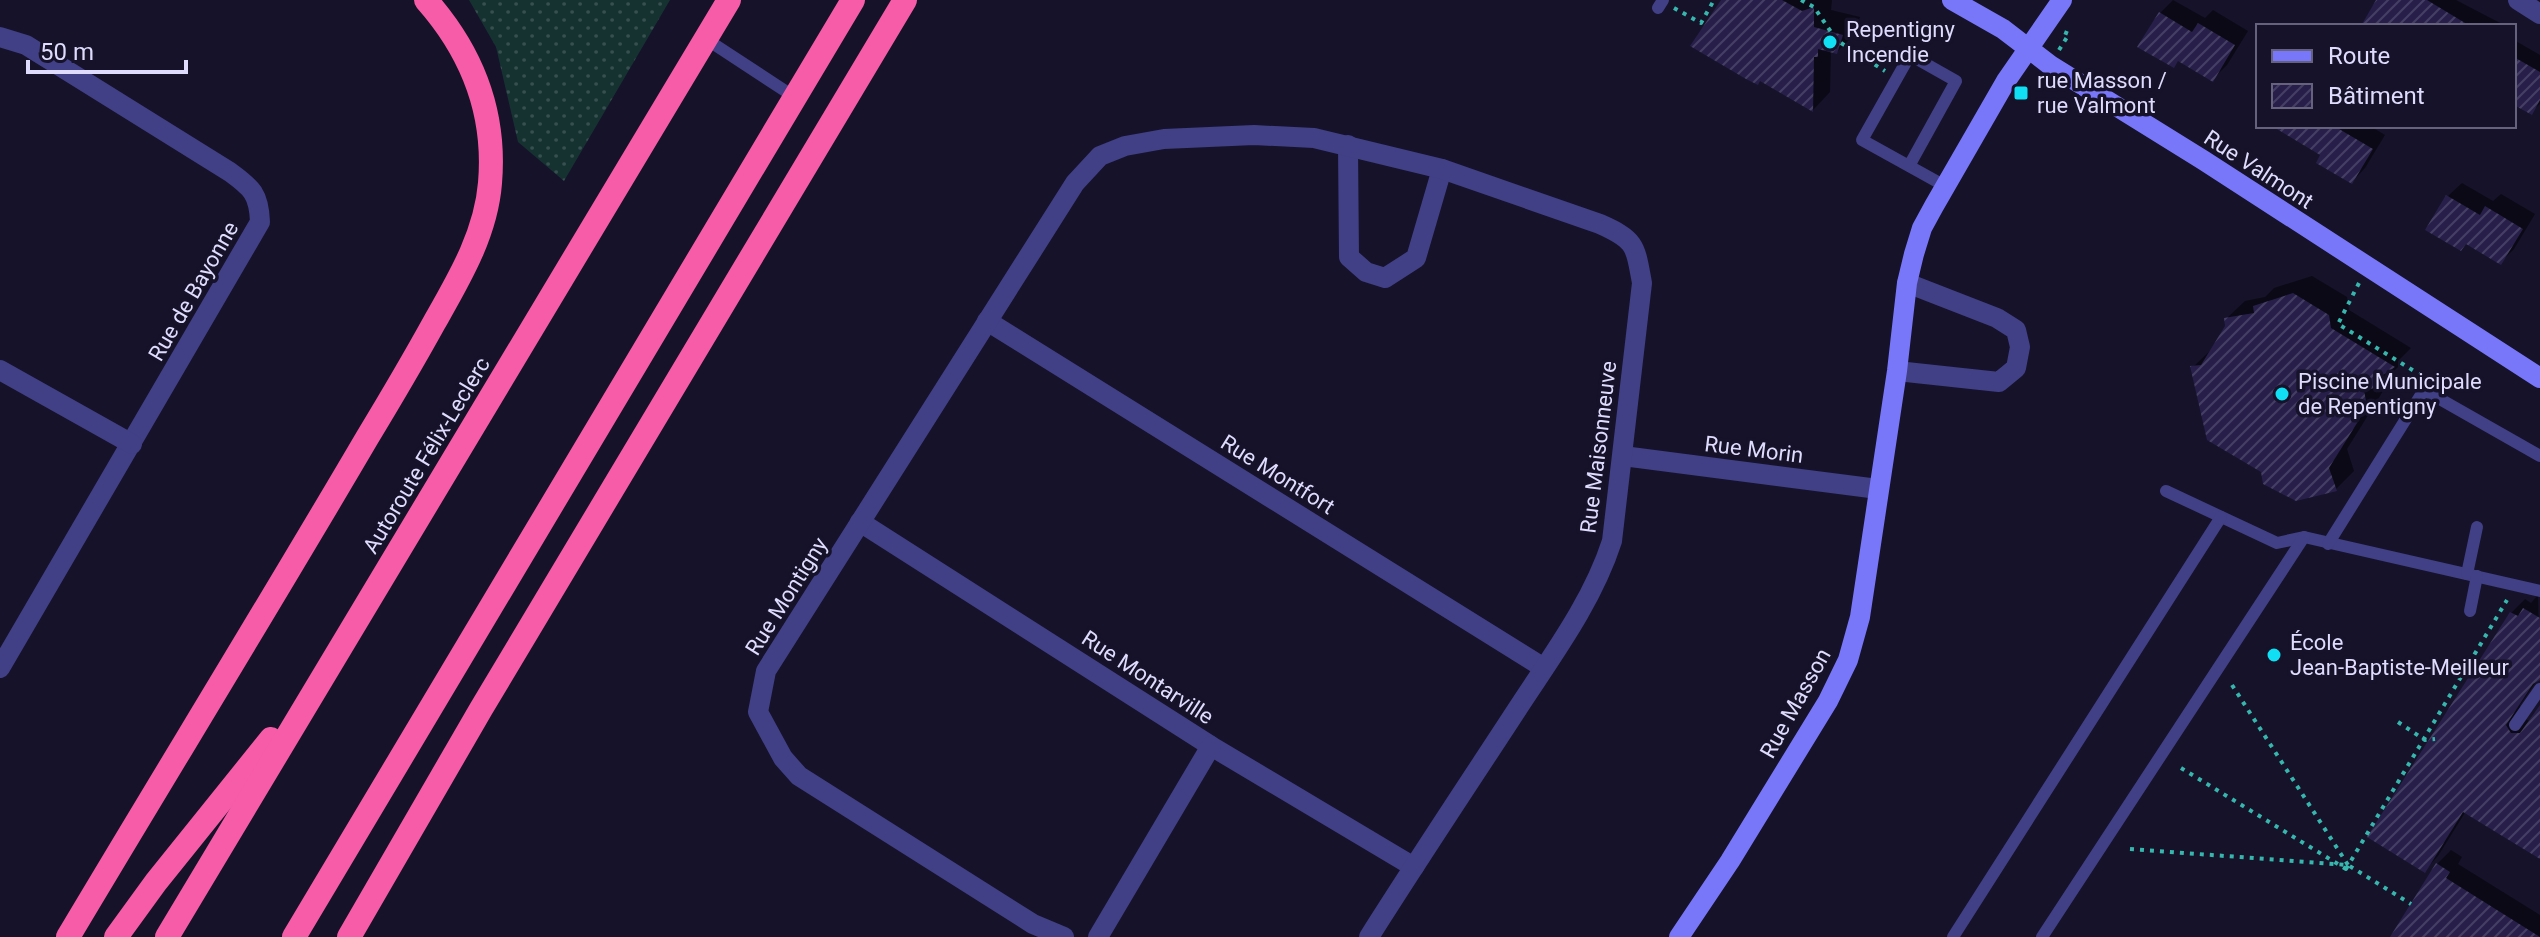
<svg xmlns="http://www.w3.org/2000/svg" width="2540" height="937" viewBox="0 0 2540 937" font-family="Roboto,sans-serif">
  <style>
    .grass { fill: url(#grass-dots) }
    .shadow { fill: #0007 }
    .building { fill: url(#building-hatch) }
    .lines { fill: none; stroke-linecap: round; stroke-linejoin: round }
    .path { stroke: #36b6ad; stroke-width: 4; stroke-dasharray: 4 6; stroke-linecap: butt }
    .lane { stroke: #413f85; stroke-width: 12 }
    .street { stroke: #413f85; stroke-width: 20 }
    .secondary { stroke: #7977f9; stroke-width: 20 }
    .highway { stroke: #f75ca8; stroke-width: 24 }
    .poi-dot { fill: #11dff4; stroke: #151229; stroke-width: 3 }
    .labels { text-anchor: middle; stroke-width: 7; stroke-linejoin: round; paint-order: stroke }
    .poi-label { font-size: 22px; fill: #dfdbfd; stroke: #151229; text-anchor: start }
    .street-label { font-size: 22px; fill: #dfdbfd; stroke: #151229 }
  </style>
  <defs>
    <pattern id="grass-dots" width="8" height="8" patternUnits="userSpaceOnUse" patternTransform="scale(2)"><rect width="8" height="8" fill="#153231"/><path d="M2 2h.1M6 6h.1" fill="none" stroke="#374f50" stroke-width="1.8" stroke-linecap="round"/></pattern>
    <pattern id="building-hatch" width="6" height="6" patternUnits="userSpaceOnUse" patternTransform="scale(2)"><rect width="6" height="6" fill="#271f49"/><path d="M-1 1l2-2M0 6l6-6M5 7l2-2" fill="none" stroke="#463f64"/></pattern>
  </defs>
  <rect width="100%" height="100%" fill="#151229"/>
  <polygon class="grass" points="469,0 670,0 564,181 518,142 496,47"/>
  <g class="shadow">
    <polygon points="1723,0 1832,0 1831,10 1860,17 1855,34 1837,52 1831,50 1830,92 1813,110"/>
    <polygon points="2173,0 2205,18 2213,10 2248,31 2227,65 2213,79 2180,59 2173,66 2160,13"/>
    <polygon points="2379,0 2456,0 2504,25 2363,26"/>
    <polygon points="2514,40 2540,55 2540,104 2531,112 2514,102"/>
    <polygon points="2293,126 2370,126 2385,135 2365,168 2352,182"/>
    <polygon points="2462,183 2493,201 2501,194 2535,214 2514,249 2501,262 2467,242 2448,196"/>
    <polygon points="2312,276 2347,297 2349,310 2411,348 2398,361 2398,367 2384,381 2385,388 2347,449 2354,471 2336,489 2263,470 2193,367 2213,348 2227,326 2226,319 2245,301 2265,297 2274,288"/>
    <polygon points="2538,595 2540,676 2520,705 2522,718 2530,721 2540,708 2540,857 2466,811 2438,856 2425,870 2511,613 2525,599 2531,603"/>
    <polygon points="2451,850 2462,857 2458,864 2540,915 2540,937 2392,937 2437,864"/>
  </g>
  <g class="building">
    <polygon points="1721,0 1782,0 1802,11 1814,7 1814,27 1843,35 1837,54 1818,49 1818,57 1814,57 1813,112 1760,81 1758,85 1746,79 1690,46"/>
    <polygon points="2376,0 2427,0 2470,26 2361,26"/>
    <polygon points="2159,12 2192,32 2198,23 2235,45 2213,82 2178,61 2174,68 2137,47"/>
    <polygon points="2514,57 2540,72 2540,100 2532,115 2514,105"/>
    <polygon points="2272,126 2334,126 2373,149 2352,184 2316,163 2320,155"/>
    <polygon points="2446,195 2480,215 2485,206 2523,229 2501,265 2466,244 2461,251 2425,230"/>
    <polygon points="2293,293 2329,315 2331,328 2395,367 2380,377 2381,387 2364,390 2367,407 2329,468 2337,491 2296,501 2263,484 2261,472 2207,440 2190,366 2201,365 2225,326 2224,318 2254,313 2253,306"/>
    <polygon points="2523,608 2540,618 2540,680 2533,684 2506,725 2511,733 2520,733 2540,705 2540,859 2463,812 2425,873 2367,837 2510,612 2518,616"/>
    <polygon points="2436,863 2450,872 2446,878 2540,937 2390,937"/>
  </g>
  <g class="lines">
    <g class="path">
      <polyline points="1801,0 1814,7 1831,32"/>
      <polyline points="1674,8 1701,23 1714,0"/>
      <polyline points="1841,43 1885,71"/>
      <polyline points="2059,50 2069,34 2064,32"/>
      <polyline points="2359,283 2338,324 2419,374"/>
      <polyline points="2232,685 2348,865"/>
      <polyline points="2398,722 2425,740 2435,739"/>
      <polyline points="2181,768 2346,869 2348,865 2411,904"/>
      <polyline points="2130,849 2348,865"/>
      <polyline points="2346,869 2507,600"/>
    </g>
    <g class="lane">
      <polyline points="1658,8 1663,0"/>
      <polyline points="706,39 796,98"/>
      <polyline points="1909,166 1956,81 1910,55 1862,140 1945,186"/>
      <polyline points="2166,491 2277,543 2304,537 2540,591"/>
      <polyline points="2328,544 2424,390 2540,456"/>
      <polyline points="2467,574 2477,527"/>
      <polyline points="2470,611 2477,576"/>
      <polyline points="2515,725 2540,689"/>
      <polyline points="1953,937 2221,517"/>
      <polyline points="2042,937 2304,537"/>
    </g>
    <g class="street">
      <polyline points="2518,0 2540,14"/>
      <path d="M0 37 26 45 230 172C252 188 259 194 260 222L0 668"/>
      <polyline points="1348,145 1349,257 1366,272 1385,278 1416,258 1442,169"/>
      <polyline points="987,321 1544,668"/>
      <polyline points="0,370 132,444"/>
      <polyline points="1897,371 1999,382 2016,368 2020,347 2016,330 1997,318 1907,283"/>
      <polyline points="1623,456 1878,489"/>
      <polyline points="860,522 1211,746 1414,867"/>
      <path d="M1064 937 1033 924 799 776 783 758 758 712 766 671 1075 183 1100 156 1125 146 1164 139 1254 135 1314 138 1442 169 1600 224C1636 240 1635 245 1642 283L1612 541C1592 603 1551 657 1516 711 1467 786 1417 861 1369 937"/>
      <polyline points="1098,937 1211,746"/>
    </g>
    <g class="secondary">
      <polyline points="1952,0 2003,29 2050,65 2203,160 2540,378"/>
      <polyline points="1679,937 1730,861 1828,701 1848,660 1860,617 1897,371 1907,283 1914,254 1922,228 1934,206 2006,81 2062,0"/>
    </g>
    <g class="highway">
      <path d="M68 937C167 771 269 605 367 438 390 400 413 361 434 323 459 279 486 234 490 183 496 113 472 52 426 0"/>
      <polyline points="116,937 156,882 271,739"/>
      <polyline points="167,937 729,0"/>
      <polyline points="294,937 853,0"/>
      <polyline points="349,937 481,709 905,0"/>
    </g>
  </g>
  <g class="poi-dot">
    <circle cx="1830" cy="42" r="8"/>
    <rect x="2013" y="85" width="16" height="16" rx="4"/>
    <circle cx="2282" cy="394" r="8"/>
    <circle cx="2274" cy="655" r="8"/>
  </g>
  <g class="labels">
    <g class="poi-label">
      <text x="1846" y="37">Repentigny<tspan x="1846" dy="25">Incendie</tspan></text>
      <text x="2037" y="88">rue Masson /<tspan x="2037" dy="25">rue Valmont</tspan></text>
      <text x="2298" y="389">Piscine Municipale<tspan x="2298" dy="25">de Repentigny</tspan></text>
      <text x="2290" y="650">École<tspan x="2290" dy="25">Jean-Baptiste-Meilleur</tspan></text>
    </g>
    <g class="street-label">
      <text transform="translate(2259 169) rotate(33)" y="8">Rue Valmont</text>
      <text transform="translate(193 291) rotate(-60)" y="8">Rue de Bayonne</text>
      <text transform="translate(1598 447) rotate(-83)" y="8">Rue Maisonneuve</text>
      <text transform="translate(1754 449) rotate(7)" y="8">Rue Morin</text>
      <text transform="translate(426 455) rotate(-59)" y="8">Autoroute Félix-Leclerc</text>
      <text transform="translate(1278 474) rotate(32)" y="8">Rue Montfort</text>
      <text transform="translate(786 596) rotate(-58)" y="8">Rue Montigny</text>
      <text transform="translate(1148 677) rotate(33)" y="8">Rue Montarville</text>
      <text transform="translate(1795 703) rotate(-61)" y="8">Rue Masson</text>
    </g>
  </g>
  <rect x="2256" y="24" width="260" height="104" fill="#151229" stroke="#66627e" stroke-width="2"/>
  <rect x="2272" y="50" width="40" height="12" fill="#7977f9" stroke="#66627e" stroke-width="2"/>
  <text x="2328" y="64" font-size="24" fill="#dfdbfd">Route</text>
  <rect x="2272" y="84" width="40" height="24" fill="url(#building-hatch)" stroke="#66627e" stroke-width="2"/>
  <text x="2328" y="104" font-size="24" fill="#dfdbfd">Bâtiment</text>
  <path d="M28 60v12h158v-12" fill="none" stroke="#dfdbfd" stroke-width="4"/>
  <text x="40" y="60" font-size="24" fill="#dfdbfd" stroke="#151229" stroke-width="6" paint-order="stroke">50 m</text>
</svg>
